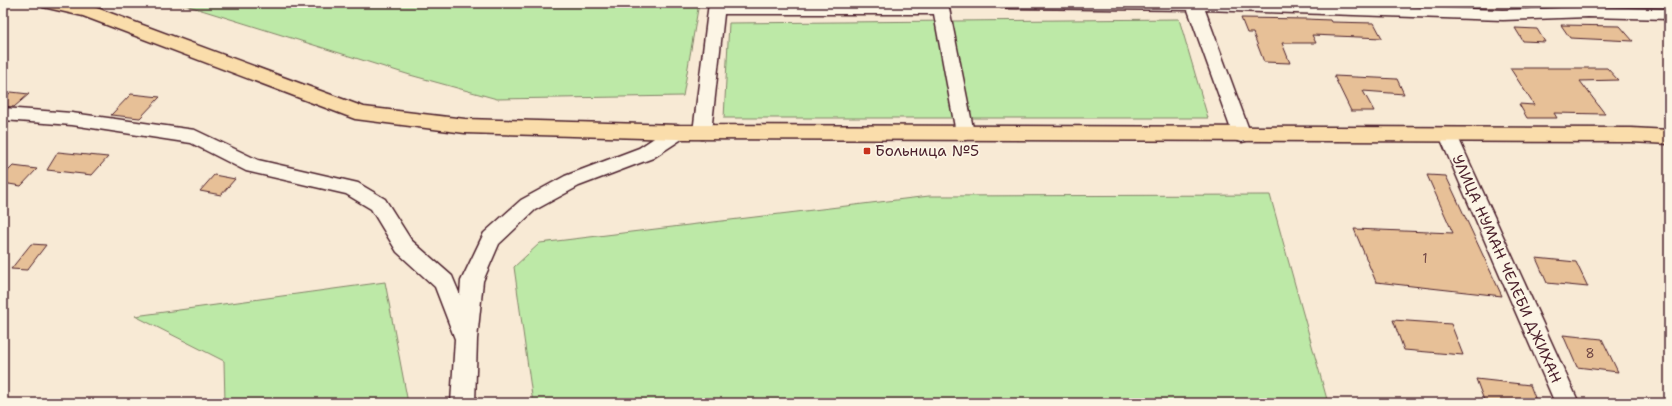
<svg xmlns="http://www.w3.org/2000/svg" width="1672" height="406" viewBox="0 0 1672 406" font-family="'Shantell Sans',sans-serif">
  <style>
    .green { fill: #bde9a7; stroke: #848469 }
    .building { fill: #e7c097; stroke: #4a1f2b }
    .lines { fill: none; stroke-linecap: round; stroke-linejoin: round }
    .minor-casing { stroke: #4a1f2b; stroke-width: 3 }
    .major-casing { stroke: #4a1f2b; stroke-width: 3 }
    .minor { fill: #fcf5e5; fill-rule: evenodd }
    .major { fill: #faddab; fill-rule: evenodd }
    .poi-dot { fill: #c8321e; stroke: #fcf5e5; stroke-width: 1.5 }
    .labels { text-anchor: middle; stroke-width: 3.5; stroke-linejoin: round; paint-order: stroke }
    .number-label { font-size: 13px; fill: #714746 }
    .poi-label { font-size: 15px; fill: #4a1f2b; stroke: #fcf5e5; text-anchor: start }
    .street-label { font-size: 15px; fill: #4a1f2b; stroke: #fcf5e5 }
  </style>
  <rect width="100%" height="100%" fill="#f8ead5"/>
  <filter id="ink" filterUnits="userSpaceOnUse"><feTurbulence type="fractalNoise" baseFrequency=".025" numOctaves="2"/><feDisplacementMap in="SourceGraphic" scale="8" xChannelSelector="R" yChannelSelector="G"/><feConvolveMatrix kernelMatrix="1 2 1 2 8 2 1 2 1" color-interpolation-filters="sRGB"/></filter>
  <g filter="url(#ink)">
    <g class="green">
      <polygon points="179,3 699,3 683,96 497,99 410,75"/>
      <polygon points="1179,19 1208,118 724,118 729,23"/>
      <polygon points="1270,195 1328,403 533,403 514,267 540,243 929,196"/>
      <polygon points="385,282 408,403 225,403 224,361 135,316"/>
    </g>
    <g class="building">
      <polygon points="1241,18 1306,19 1330,20 1331,22 1374,23 1382,38 1312,35 1316,43 1282,43 1290,63 1264,62 1253,33 1247,33"/>
      <polygon points="1561,25 1620,26 1633,41 1570,38"/>
      <polygon points="1515,28 1537,29 1545,42 1523,41"/>
      <polygon points="1510,68 1607,68 1618,80 1580,81 1605,114 1554,113 1557,118 1527,118 1519,104 1534,105"/>
      <polygon points="1334,76 1397,79 1404,94 1363,91 1374,111 1351,111"/>
      <polygon points="11,92 29,94 14,107 3,106 3,99"/>
      <polygon points="131,94 160,97 140,118 111,115"/>
      <polygon points="58,152 108,157 92,175 47,170"/>
      <polygon points="13,166 37,169 21,186 3,183 3,176"/>
      <polygon points="214,175 235,179 221,195 200,191"/>
      <polygon points="1427,175 1446,176 1502,296 1376,282 1354,229 1453,233"/>
      <polygon points="31,244 46,245 27,270 11,269"/>
      <polygon points="1536,258 1576,262 1588,287 1547,283"/>
      <polygon points="1393,320 1451,324 1463,355 1404,350"/>
      <polygon points="1563,335 1602,339 1618,372 1577,367"/>
      <polygon points="1476,379 1530,385 1537,403 1485,403"/>
    </g>
    <g class="lines">
      <defs>
        <g id="minor">
          <polygon points="709,3 948,3 974,133 972,138 965,140 958,138 956,133 934,14 724,14 711,132 709,137 702,139 695,137 693,132"/>
          <polygon points="1000,3 1288,3 1503,10 1588,7 1669,9 1669,19 1588,17 1503,20 1205,10 1251,135 1249,140 1242,142 1235,140 1233,135 1188,10 1008,8 1002,7"/>
          <polygon points="3,108 72,113 195,130 258,160 358,183 385,199 411,240 452,276 460,295 461,281 484,233 521,200 565,176 639,148 671,127 678,125 685,127 687,132 685,137 653,158 579,186 535,210 499,244 483,281 477,339 475,403 451,403 455,339 435,287 397,252 371,209 346,194 246,171 191,143 72,125 3,120"/>
          <polygon points="1448,128 1455,130 1457,135 1579,403 1555,403 1439,135 1441,130"/>
        </g>
        <polygon id="major" points="40,3 76,3 94,7 364,107 465,119 678,125 1631,128 1669,130 1669,144 1631,142 678,139 465,133 355,119 83,16 43,7"/>
      </defs>
      <use href="#minor" class="minor-casing"/>
      <use href="#major" class="major-casing"/>
      <use href="#minor" class="minor"/>
      <use href="#major" class="major"/>
    </g>
  </g>
  <rect class="poi-dot" x="863" y="147" width="8" height="8" rx="2"/>
  <g class="labels">
    <g class="number-label">
      <text x="1425" y="263">1</text>
      <text x="1590" y="358">8</text>
    </g>
    <g class="poi-label">
      <text x="875" y="156">Больница №5</text>
    </g>
    <g class="street-label">
      <text transform="translate(1507 269) rotate(66)" y="5">УЛИЦА НУМАН ЧЕЛЕБИ ДЖИХАН</text>
    </g>
  </g>
  <rect width="1672" height="406" fill="none" stroke="#fcf5e5" stroke-width="16"/>
  <rect x="8" y="8" width="1656" height="390" fill="none" stroke="#4a1f2b" stroke-width="1.5" filter="url(#ink)"/>
</svg>
